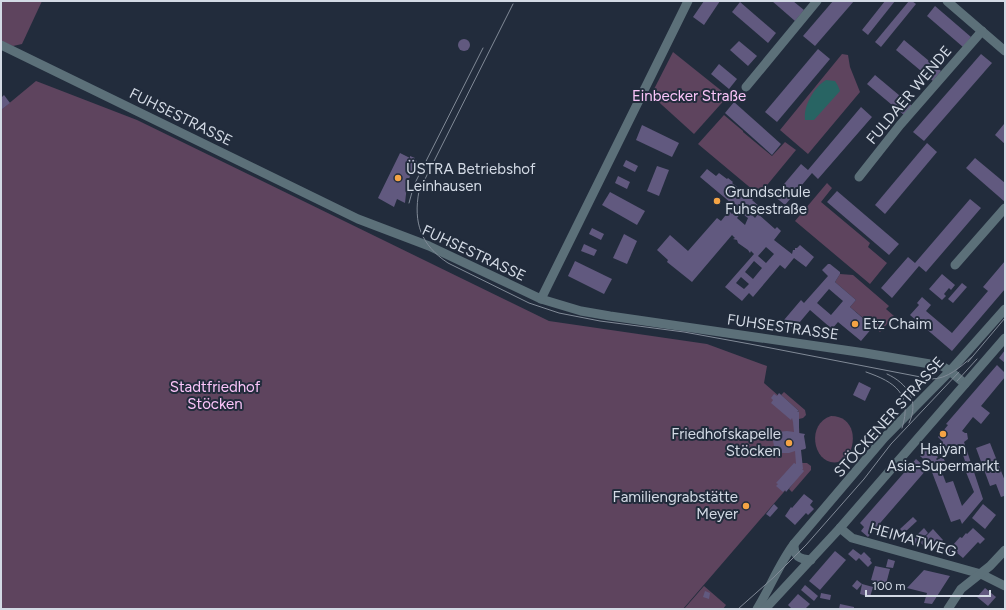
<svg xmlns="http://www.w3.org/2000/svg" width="1006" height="610" viewBox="0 0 1006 610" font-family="Figtree,sans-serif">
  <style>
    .green { fill: #5e445e }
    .water { fill: #286463 }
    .building { fill: #61597f; fill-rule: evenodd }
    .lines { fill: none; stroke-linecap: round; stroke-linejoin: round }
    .minor { stroke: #5c7079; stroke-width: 9 }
    .tram { stroke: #818a97; stroke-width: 1 }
    .poi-dot { fill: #f4a344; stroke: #222c3c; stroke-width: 1.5 }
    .labels { text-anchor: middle; stroke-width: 4; stroke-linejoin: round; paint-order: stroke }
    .street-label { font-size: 15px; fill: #d3dae5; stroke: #222c3c }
    .park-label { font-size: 15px; fill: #fbc5fa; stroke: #222c3c }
    .poi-label { font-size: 15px; fill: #d3dae5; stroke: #222c3c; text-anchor: start }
  </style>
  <rect width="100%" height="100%" fill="#222c3c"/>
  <g class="green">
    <polygon points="1,1 42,1 22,44 13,46 1,41"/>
    <polygon points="673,52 728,96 694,134 651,95"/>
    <polygon points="842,54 848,55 850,67 860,92 808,154 780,130"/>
    <polygon points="36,81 137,120 549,321 707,344 767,366 764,383 797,412 799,411 781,395 784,392 805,410 806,415 803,418 799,419 798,413 802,469 802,463 807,463 811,466 811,470 792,492 789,489 802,471 683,609 1,609 1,110"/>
    <polygon points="724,115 743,131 743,132 772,156 785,142 796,150 759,195 698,144"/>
    <polygon points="827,183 832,188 821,202 870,243 868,247 887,263 870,284 795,221"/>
    <polygon points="840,274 853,275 889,306 886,309 894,316 880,332 850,307 856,300 835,282"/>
    <path d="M831 416C855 416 858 443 846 459 816 476 802 425 831 416Z"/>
    <polygon points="704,586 726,605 723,609 684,609"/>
  </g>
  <path class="water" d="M826 80 835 81 838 86 840 91 814 120H805C803 106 814 87 826 80Z"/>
  <g class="building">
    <polygon points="704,1 720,1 704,25 693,17"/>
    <polygon points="772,1 793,1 804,10 795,21"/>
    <polygon points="833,1 854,1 815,46 803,36"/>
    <polygon points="885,1 895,1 868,35 862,30"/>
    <polygon points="909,1 912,1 916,4 881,47 875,42"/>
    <polygon points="740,2 776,33 768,43 732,12"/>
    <polygon points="935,6 971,37 963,47 927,16"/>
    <circle cx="464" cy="45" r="6"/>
    <polygon points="904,40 941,71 933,81 896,50"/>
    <polygon points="739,41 757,56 748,66 730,50"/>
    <polygon points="818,49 830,59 777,122 765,112"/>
    <polygon points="981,54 992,63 924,141 913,132"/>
    <polygon points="719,64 737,79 729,89 711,74"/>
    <polygon points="875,75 912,106 904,115 867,84"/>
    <polygon points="4,95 10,103 1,110 1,98"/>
    <polygon points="734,102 781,144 772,155 725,113"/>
    <polygon points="861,107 872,117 818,179 812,173 785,205 774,196 801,164 808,170"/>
    <polygon points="1004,124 1005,125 1005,144 995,135"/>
    <polygon points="642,125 679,143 672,157 636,140"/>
    <polygon points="927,143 937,152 885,214 875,205"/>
    <polygon points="400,153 410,158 410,156 415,158 414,160 417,161 410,176 407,185 405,203 397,199 394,207 378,198"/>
    <polygon points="975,158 1005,183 1005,202 966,168"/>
    <polygon points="626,160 638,166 635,172 623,166"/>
    <polygon points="657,166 669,170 659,196 647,191"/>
    <path d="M707 169 716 176 719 173 727 179 728 178 733 182 732 183 753 199 752 200 760 207 753 216 755 218 758 214 775 229 777 227 781 231 774 240 792 254 793 250H795V248H797L800 245 814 257 806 267 794 258 785 269 780 265 753 297 749 293 742 301 725 287 754 254 751 251 750 253 748 250 738 243 737 240 733 239 735 238 732 235 692 282 667 262 668 260 657 250 670 235 688 251 717 218 721 221 729 211 732 214 737 208 700 177ZM741 213 748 218 745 225 737 218ZM766 247 774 254 766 263 758 256ZM754 261 762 268 753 279 745 272ZM741 277 749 284 744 289 736 283Z"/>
    <polygon points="618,176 630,182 627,189 615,183"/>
    <polygon points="837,191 899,244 889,255 827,202"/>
    <polygon points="610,192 645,211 637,225 602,205"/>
    <polygon points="970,199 981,208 926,272 919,266 892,298 881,288 908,257 915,263"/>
    <polygon points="592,228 604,234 601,240 589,234"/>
    <polygon points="624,234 637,241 627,264 613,258"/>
    <polygon points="584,244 597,250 594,256 581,251"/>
    <polygon points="575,261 612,279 604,294 568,276"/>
    <polygon points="1005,261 1005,289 952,351 910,315 919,305 917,303 922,297 931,305 926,311 952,333 988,291 983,287"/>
    <path d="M828 264H830L840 272V274L835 282 856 300 850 307 873 327 861 341 838 322 832 329 810 310 794 329 784 320 801 300 804 303 828 276 822 270ZM829 289 843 301 831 315 817 303Z"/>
    <polygon points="942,274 955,285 951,290 949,288 944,294 946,296 942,300 929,289"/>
    <polygon points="962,283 967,287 953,303 948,299"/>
    <polygon points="1005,350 1005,363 999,358"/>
    <polygon points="997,365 1005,373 1005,377 981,406 990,413 981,424 973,417 962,431 965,433 967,433 968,439 964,442 983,499 962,524 960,519 951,522 930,467 931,466 920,456 928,447 938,457 936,459 937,460 943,457 946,464 940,467 946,483 953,481 962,506 974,492 962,462 965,461 961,449 957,452 952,449 949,453 940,445 943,442 938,437 948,425 946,424"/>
    <polygon points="859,382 871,388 865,401 853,395"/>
    <polygon points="779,393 799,411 797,412 799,412 799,433 805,434 804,436 806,448 805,449 801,450 803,469 802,469 804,471 786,492 785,490 783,492 776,486 778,484 776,483 794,463 796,464 795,451 789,453 778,453 775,451 773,441 777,432 787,431 794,432 793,422 792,418 791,420 771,403 773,400 771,398 774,394 777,396"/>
    <polygon points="990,443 1005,481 1005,499 1004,496 1001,497 996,484 990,486 976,448"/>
    <polygon points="916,459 927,469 868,537 861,531 864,527 860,523"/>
    <polygon points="804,494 813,501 810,505 814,509 808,515 806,513 795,525 785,516 791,507 792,508"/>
    <polygon points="774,504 778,508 770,517 766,514"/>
    <polygon points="983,504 996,515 985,529 972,518"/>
    <polygon points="913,517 917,521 904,533 900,529"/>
    <polygon points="924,528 928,533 916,544 912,540"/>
    <polygon points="973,528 985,539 980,544 978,542 963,558 957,553 954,556 946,553 960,537 962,538 966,533 967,534"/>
    <polygon points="933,529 943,540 934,550 928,545 926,548 920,542"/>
    <polygon points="853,549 861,555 864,552 871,559 870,560 872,563 868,567 859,558 856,561 848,554"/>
    <polygon points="835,551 846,560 820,590 809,581"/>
    <polygon points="888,559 895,561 893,568 886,567"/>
    <polygon points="875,566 890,569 886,584 871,580"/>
    <polygon points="924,570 950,576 932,604 924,603 927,593 907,588"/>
    <polygon points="857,580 862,584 857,590 852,586"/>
    <polygon points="862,584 873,587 870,597 860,594"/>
    <polygon points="805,585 818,596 814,601 801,590"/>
    <polygon points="985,588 996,597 988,606 977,597"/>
    <polygon points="705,591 710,593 709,599 703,597"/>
    <polygon points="821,593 831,595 830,600 820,598"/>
    <polygon points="798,594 810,604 805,609 792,609 788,605"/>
    <polygon points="840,604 854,607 854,609 839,609"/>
  </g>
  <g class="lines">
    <g class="minor">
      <polyline points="947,1 1005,51"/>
      <polyline points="1,45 358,219 429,246 541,299 581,311 610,316 865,353 942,366 950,371 965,384"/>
      <polyline points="746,87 817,1"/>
      <polyline points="859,177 900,125 982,31"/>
      <polyline points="955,265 1005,208"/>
      <polyline points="541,299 688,1"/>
      <polyline points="840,528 852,538 981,574 1005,586"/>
      <path d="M794 544C794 557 799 559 811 560"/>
      <path d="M757 609C770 588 779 564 794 544L884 438 950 371 1005 309"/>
      <polyline points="765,609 840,528 1005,338"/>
      <polyline points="948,609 961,589 990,566 1005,550"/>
    </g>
    <g class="tram">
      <path d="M513 4 419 191C413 223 421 245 448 263L529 303 559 313 600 321 684 332 750 344 931 379C948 379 960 367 972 357"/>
      <polyline points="409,203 414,185 483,48"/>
      <polyline points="968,362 1005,318"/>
      <path d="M866 372C895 382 913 394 902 428"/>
      <path d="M887 374C907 383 920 401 909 423"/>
      <polyline points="957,381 977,359"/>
      <polyline points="738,609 774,577 806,545 864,479 891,444 959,372"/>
    </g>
  </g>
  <g class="poi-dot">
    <circle cx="398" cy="178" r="4"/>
    <circle cx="717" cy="201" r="4"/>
    <circle cx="855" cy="324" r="4"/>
    <circle cx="943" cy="434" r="4"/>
    <circle cx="789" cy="443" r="4"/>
    <circle cx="746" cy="506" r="4"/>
  </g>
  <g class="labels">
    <g class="street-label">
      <text transform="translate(909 95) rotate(-50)" y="5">FULDAER WENDE</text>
      <text transform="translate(181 117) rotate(26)" y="5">FUHSESTRASSE</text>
      <text transform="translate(474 253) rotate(25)" y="5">FUHSESTRASSE</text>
      <text transform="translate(783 327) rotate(8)" y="5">FUHSESTRASSE</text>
      <text transform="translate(889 417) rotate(-48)" y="5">STÖCKENER STRASSE</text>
      <text transform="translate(913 540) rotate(16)" y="5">HEIMATWEG</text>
    </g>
    <g class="park-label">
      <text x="689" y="101">Einbecker Straße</text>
      <text x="215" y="392">Stadtfriedhof<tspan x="215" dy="17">Stöcken</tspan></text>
    </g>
    <g class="poi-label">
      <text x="406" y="174">ÜSTRA Betriebshof<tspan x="406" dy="17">Leinhausen</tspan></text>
      <text x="725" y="197">Grundschule<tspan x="725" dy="17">Fuhsestraße</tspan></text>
      <text x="863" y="329">Etz Chaim</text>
      <text x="781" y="439" text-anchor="end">Friedhofskapelle<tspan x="781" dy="17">Stöcken</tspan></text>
      <text x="943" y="454" text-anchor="middle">Haiyan<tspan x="943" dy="17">Asia-Supermarkt</tspan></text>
      <text x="738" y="502" text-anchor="end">Familiengrabstätte<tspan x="738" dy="17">Meyer</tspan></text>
    </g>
  </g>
  <rect width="1006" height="610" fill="none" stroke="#d3dae5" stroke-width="4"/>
  <path d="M866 590v6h124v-6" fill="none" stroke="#d3dae5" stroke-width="2"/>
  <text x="872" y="590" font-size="12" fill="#d3dae5" stroke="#222c3c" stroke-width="3" paint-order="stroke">100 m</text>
</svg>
